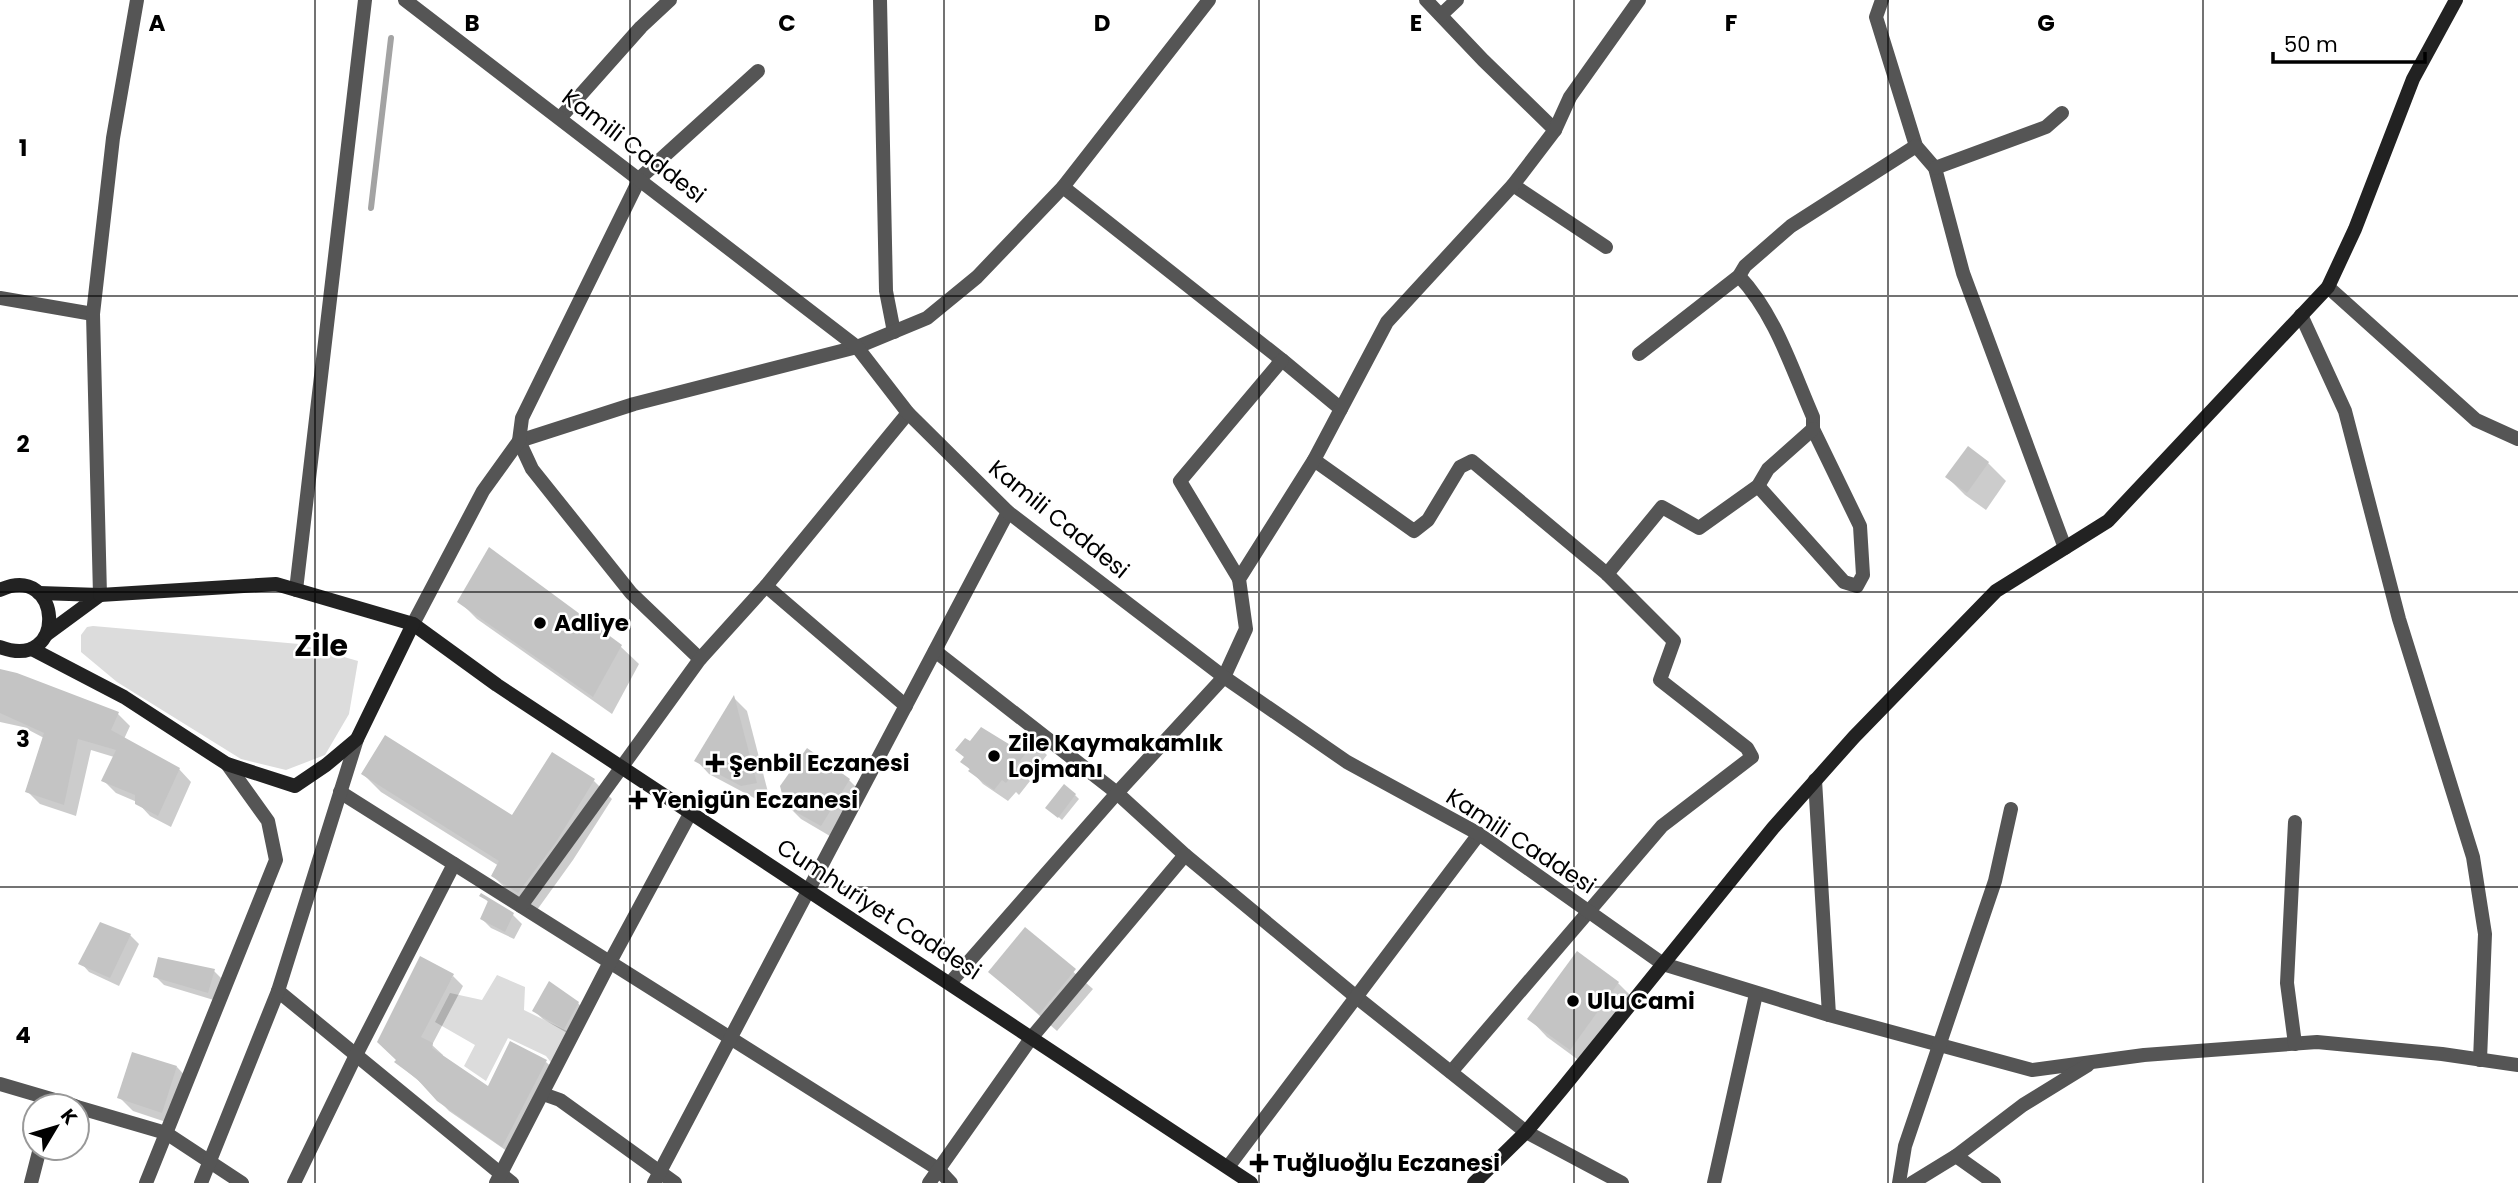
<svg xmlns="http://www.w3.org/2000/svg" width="2518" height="1183" viewBox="0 0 2518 1183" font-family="Poppins,sans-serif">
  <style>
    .green { fill: #dcdcdc }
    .shadow { fill: #0003 }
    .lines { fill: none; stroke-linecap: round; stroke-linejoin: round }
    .stream { stroke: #a3a3a3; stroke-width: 6 }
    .building { fill: #c4c4c4 }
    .pedestrian { stroke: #555; stroke-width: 14 }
    .minor { stroke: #555; stroke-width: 14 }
    .tertiary { stroke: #555; stroke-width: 14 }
    .secondary { stroke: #222; stroke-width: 14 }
    .grid { fill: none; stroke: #000; stroke-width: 2; stroke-opacity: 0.55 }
    .poi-dot { fill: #000; stroke: #fff; stroke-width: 2.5 }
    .labels { text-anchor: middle; stroke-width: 5; stroke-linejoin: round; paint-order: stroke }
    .street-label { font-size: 23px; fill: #000; stroke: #fff }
    .poi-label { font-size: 23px; font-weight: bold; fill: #000; stroke: #fff; text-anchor: start }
    .district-label { font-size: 30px; font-weight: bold; fill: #000; stroke: #fff }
    .grid-label { font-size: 23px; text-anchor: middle; font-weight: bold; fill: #000; stroke: #fff; stroke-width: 5; stroke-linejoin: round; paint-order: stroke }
  </style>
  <rect width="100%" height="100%" fill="#fff"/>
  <g class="green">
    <polygon points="93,626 299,644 358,661 349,714 325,755 286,770 241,759 117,682 81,652 81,635 87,627"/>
    <polygon points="497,975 525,987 524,1010 569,1032 553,1065 546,1056 508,1038 486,1081 464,1066 475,1045 435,1022 450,993 482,1000"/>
  </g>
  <g class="shadow">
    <polygon points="1968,449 1988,463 2006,481 1986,510 1965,495 1947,477"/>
    <polygon points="459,601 620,646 639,664 612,714 477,619"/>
    <polygon points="0,671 118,714 130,726 124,739 179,769 191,782 171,827 150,816 137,802 116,793 103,780 114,757 91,750 76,816 40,804 27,791 44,738 23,727 0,722"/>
    <polygon points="734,698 747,711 769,796 756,799 709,774 696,760"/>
    <polygon points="1023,734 1047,755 1028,779 1030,781 1019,795 1016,792 1008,801 983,784 963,762 1012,749"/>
    <polygon points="807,751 849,780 863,794 835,839 801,819 787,805"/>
    <polygon points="363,774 512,817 594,781 612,799 573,860 537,910 511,894 493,876 499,866 381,792"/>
    <polygon points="1075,795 1079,799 1062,820 1052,811"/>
    <polygon points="482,895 513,915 522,924 514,939 491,928 482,919 489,903"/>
    <polygon points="101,924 130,935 139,944 119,986 89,972 81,963"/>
    <polygon points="1025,930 1093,989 1057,1031 990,972"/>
    <polygon points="214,971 223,980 217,1001 164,985 155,976"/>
    <polygon points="453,976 463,986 432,1045 443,1055 442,1057 489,1088 546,1062 557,1072 514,1156 449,1111 426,1087 396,1062"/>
    <polygon points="1618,983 1636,1001 1588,1067 1547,1037 1530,1019"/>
    <polygon points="578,1003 586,1012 574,1037 543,1019 534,1011"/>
    <polygon points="177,1067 190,1081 175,1125 133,1111 119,1097"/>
  </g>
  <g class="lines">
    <polyline class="stream" points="371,208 391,38"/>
  </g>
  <g class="building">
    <polygon points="1968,446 1989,462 1967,493 1945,477"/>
    <polygon points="489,547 622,645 593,697 457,602"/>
    <polygon points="0,669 17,673 119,712 111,730 180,768 158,816 135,804 135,795 101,781 116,750 78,739 64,805 25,792 44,733 0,713"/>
    <polygon points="734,695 757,783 741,786 694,761"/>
    <polygon points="981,727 1012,746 1023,732 1035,741 1016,766 1018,767 1006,783 1002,780 994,790 968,771 970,769 960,762 964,757 955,750 965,738 970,741"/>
    <polygon points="385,735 512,815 552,752 595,779 556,842 518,893 491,876 499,861 361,774"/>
    <polygon points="807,748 850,779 821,826 785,806 780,786"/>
    <polygon points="1064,784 1076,794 1058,818 1045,808"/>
    <polygon points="481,893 514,913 505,932 480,919 488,901 479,896"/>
    <polygon points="100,922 131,934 110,978 78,964"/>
    <polygon points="1025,927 1076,969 1039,1014 988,972"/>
    <polygon points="1577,951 1619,982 1570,1050 1527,1019"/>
    <polygon points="420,956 454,974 421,1037 433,1043 432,1048 488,1086 510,1041 547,1060 502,1147 437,1101 417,1079 394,1062 396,1060 377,1042"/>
    <polygon points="158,957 215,969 208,993 153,977"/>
    <polygon points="549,981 579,1002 564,1029 532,1011"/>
    <polygon points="132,1052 177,1066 162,1113 117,1098"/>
  </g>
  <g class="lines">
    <polyline class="pedestrian" points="1956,1156 1994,1183"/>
    <g class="minor">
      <polyline points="880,0 886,291 894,332"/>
      <polyline points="1426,0 1483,60 1555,130"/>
      <polyline points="1882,0 1876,17 1916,146 1935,168 1963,273 2065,548"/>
      <polyline points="1441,15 1457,0"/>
      <polyline points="560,118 641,27 670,0"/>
      <polyline points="1935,168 2046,127 2062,113"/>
      <polyline points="1513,185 1606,247"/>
      <polyline points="1063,187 1282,360 1341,409"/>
      <path d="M1739 276C1775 314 1792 369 1813 417V429L1860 526 1863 575 1857 586 1844 582 1758 486"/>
      <polyline points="2328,287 2476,420 2518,439"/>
      <polyline points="0,298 93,314"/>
      <polyline points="2301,315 2345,411 2399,619 2473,857 2485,934 2480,1060"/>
      <polyline points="1639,354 1739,276 1745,266 1791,226 1916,146"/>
      <polyline points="519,441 634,404 857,347 927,318 977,277 1063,187 1209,0"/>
      <polyline points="519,441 532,469 631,593 700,659"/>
      <polyline points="1314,460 1414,531 1428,520 1460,467 1472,461 1607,574 1674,641 1660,680 1747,748 1752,757 1662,826 1451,1072"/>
      <polyline points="1607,574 1662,507 1699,528 1758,486 1768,469 1813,429"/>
      <polyline points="1239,579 1180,481 1282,360"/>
      <polyline points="766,586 906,706"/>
      <polyline points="296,590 365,0"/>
      <polyline points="100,595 93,314 113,138 137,0"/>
      <polyline points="413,624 483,491 519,441 522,418 640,178 758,71"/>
      <polyline points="935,651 1117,793 1185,855 1355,996 1526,1132 1622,1183"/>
      <polyline points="1815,780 1829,1015"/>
      <polyline points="340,792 938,1169 951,1183"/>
      <polyline points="521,906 700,659 766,586 908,413"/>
      <polyline points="1663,964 1829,1015 2032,1070 2144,1055 2317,1042 2442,1054 2518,1065"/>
      <polyline points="950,983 1117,793 1224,677 1246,629 1239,579 1314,460 1387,322 1513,185 1555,130 1570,97 1639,0"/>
      <polyline points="278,991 512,1183"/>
      <polyline points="2295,1044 2287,983 2295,822"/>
      <polyline points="0,1084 75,1106"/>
      <polyline points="543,1094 560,1100 675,1183"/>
      <polyline points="77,1107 166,1133 242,1183"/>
      <polyline points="1228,1167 1479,834"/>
      <polyline points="31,1183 40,1148"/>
      <polyline points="294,1183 356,1055 454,864"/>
      <polyline points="496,1183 610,962 691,812"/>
      <polyline points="654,1183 1008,512"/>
      <polyline points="929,1183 1032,1037 1185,855"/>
      <polyline points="1714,1183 1756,994"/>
      <polyline points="1899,1183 1905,1146 1995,881 2011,809"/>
      <polyline points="1912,1183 1956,1156 2023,1105 2088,1065"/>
    </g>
    <g class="tertiary">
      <polyline points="405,0 857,347 908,413 1008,512 1224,677 1347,762 1479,834 1663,964"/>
      <polyline points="146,1183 276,860 268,821 227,764"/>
      <polyline points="201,1183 278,991 357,739"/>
    </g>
    <g class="secondary">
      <path d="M0 590C62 561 69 673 0 647"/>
      <polyline points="39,593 100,595 47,634"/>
      <polyline points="100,595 276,584 413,624 497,685 1251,1183"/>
      <polyline points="32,649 124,697 227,764 295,786 326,765 357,739 413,624"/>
      <polyline points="1474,1183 1526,1132 1562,1089 1773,828 1854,737 1996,591 2108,521 2328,287 2355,229 2413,79 2456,0"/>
    </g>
  </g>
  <path class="grid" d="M315 0V1183M630 0V1183M944 0V1183M1259 0V1183M1574 0V1183M1888 0V1183M2203 0V1183M0 296H2518M0 592H2518M0 887H2518"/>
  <g class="poi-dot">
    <circle cx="540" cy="623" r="7"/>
    <circle cx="994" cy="756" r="7"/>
    <path d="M711.5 752.5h7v7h7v7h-7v7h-7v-7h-7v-7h7z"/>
    <path d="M634.5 789.5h7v7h7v7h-7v7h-7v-7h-7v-7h7z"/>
    <circle cx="1573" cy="1001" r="7"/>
    <path d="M1255.5 1152.5h7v7h7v7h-7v7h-7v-7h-7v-7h7z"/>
  </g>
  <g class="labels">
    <g class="street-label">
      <text transform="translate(634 146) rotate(37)" y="8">Kamili Caddesi</text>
      <text transform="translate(1059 519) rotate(39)" y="8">Kamili Caddesi</text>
      <text transform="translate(1521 841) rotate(33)" y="8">Kamili Caddesi</text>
      <text transform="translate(879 909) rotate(33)" y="8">Cumhuriyet Caddesi</text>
    </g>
    <g class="poi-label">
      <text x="554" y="631">Adliye</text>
      <text x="1008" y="751">Zile Kaymakamlık<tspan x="1008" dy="26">Lojmanı</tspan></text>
      <text x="729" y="771">Şenbil Eczanesi</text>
      <text x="652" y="808">Yenigün Eczanesi</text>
      <text x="1587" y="1009">Ulu Cami</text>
      <text x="1273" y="1171">Tuğluoğlu Eczanesi</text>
    </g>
    <g class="district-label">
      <text x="321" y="656">Zile</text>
    </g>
  </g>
  <g class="grid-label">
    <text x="157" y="31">A</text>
    <text x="472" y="31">B</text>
    <text x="787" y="31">C</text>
    <text x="1102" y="31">D</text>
    <text x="1416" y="31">E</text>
    <text x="1731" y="31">F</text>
    <text x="2046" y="31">G</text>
    <text x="23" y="156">1</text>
    <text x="23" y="452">2</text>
    <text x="23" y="747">3</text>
    <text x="23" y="1043">4</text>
  </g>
  <g transform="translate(56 1127) rotate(52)"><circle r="33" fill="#ffffff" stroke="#999999" stroke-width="2"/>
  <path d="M0-5L12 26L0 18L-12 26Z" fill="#000000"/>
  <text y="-10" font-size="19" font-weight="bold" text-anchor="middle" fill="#000000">K</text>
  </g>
  <path d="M2273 52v10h152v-10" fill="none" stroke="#000000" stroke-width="3.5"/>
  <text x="2284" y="52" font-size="21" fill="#000000" stroke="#ffffff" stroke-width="5" paint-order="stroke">50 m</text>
</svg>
